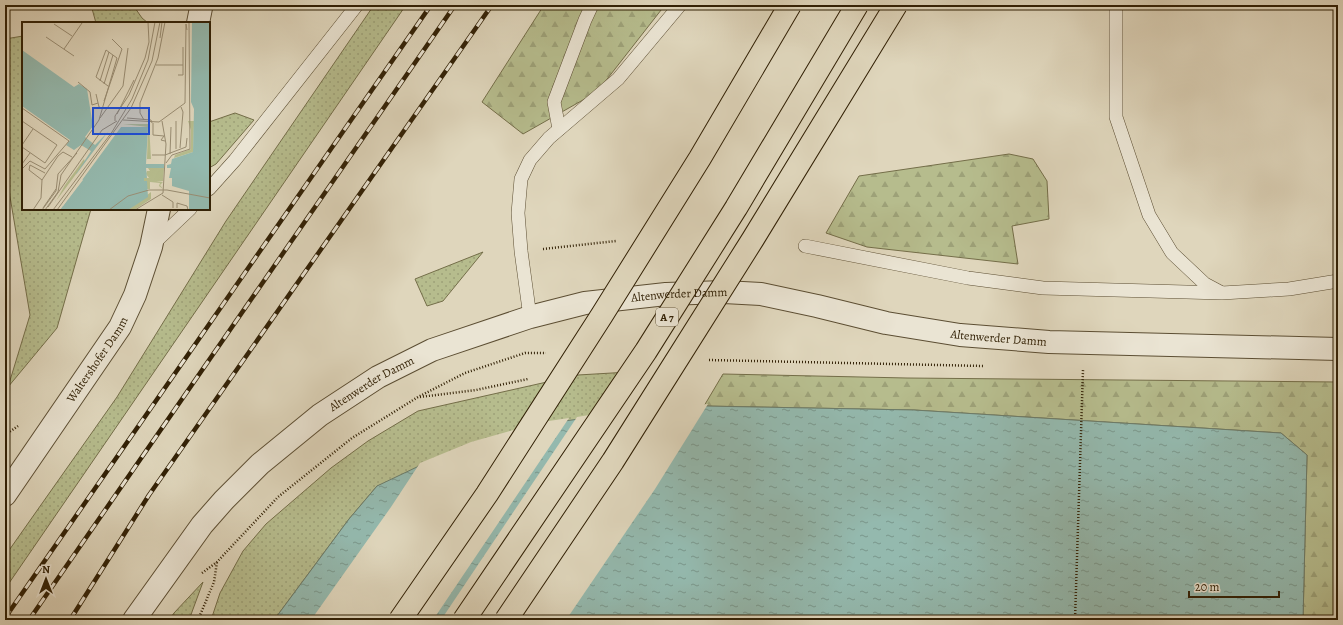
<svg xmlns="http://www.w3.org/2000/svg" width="1343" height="625" viewBox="0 0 1343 625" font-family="Alegreya,serif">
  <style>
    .green { fill: url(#green-dots); stroke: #746e49 }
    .forest { fill: url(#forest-firs); stroke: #746e49 }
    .water { fill: url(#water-ripples); stroke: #6c7c6a }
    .pier { fill: #dfd6bc }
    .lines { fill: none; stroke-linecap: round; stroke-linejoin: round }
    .lane-casing { stroke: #5c4e33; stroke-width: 14 }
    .street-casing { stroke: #5c4e33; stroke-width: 24 }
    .path { stroke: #312005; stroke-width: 2.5; stroke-dasharray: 1 2; stroke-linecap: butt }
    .lane { stroke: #eae4d3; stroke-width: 13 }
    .street { stroke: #eae4d3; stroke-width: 22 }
    .rail-casing { stroke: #312005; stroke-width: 4.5 }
    .rail { stroke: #eae4d3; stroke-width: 3; stroke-dasharray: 9; stroke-linecap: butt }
    .highway-bridge-casing { stroke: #312005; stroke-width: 24; stroke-linecap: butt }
    .highway-bridge { stroke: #dfd6bc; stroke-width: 22 }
    .labels { text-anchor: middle; stroke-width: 4; stroke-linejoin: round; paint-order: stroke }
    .shield { fill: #eae4d3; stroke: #685b43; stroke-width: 1 }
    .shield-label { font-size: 11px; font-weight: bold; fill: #312005 }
    .street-label { font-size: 12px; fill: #312005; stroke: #eae4d3 }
    .inset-river { fill: none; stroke: #94b9ae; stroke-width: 2 }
    .inset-road { fill: none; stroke: #998d73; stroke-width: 1 }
    .view { fill: #1d4ed8; fill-opacity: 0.15; stroke: #1d4ed8; stroke-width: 2 }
    .inset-edge { fill: none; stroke: #312005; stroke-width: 2 }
  </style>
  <defs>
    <pattern id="green-dots" width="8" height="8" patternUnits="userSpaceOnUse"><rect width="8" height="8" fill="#b6bc8d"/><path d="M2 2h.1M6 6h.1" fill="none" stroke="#9da178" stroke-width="1.8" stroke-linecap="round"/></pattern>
    <pattern id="forest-firs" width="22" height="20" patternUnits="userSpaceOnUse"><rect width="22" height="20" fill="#b6bc8d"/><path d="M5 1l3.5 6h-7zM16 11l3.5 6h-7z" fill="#9da178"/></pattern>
    <pattern id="water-ripples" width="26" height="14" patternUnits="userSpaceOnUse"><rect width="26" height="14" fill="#94b9ae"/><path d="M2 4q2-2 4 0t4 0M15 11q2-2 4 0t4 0" fill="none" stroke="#79968c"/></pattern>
  </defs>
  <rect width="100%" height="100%" fill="#dfd6bc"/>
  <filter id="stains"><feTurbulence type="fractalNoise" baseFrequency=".005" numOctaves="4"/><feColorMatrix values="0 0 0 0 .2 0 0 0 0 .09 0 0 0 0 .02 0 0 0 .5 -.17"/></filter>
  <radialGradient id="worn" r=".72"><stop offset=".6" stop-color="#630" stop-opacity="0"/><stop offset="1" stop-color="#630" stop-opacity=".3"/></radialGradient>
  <g class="green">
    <polygon points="91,5 133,5 142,18 148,23 96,23"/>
    <polygon points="374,5 406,5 5,589 5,556 117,397 226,221"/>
    <polygon points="23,36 23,209 91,209 57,328 8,387 30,315 5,167 5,39"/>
    <polygon points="235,113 254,120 216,164 209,168 209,122"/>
    <polygon points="483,252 443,301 427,306 415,279"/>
    <polygon points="629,372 607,414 377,486 349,519 274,620 211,620 220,593 243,551 266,524 331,468 368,441 418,411 578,375"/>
    <polygon points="203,582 189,620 169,620 174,613"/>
  </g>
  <g class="forest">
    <polygon points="544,5 665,5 597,92 523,134 482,102"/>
    <polygon points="1009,154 1033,159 1047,181 1049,219 1012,226 1018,264 867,247 826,233 859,176"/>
    <polygon points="723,374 907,378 1338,382 1338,620 1303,620 1307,455 1281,433 914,410 704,406"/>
  </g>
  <polygon class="water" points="704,406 914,410 1281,433 1307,455 1303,620 274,620 349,519 377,486 419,466 543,424 579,419"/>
  <g class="pier">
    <polygon points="708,404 655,489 566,620 441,620 577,417 607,412"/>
    <polygon points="569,418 433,620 311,620 391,507 420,463 471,442 542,422"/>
  </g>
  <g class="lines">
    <defs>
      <g id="lane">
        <polyline points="1116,5 1116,117 1149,215 1172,253 1205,284 1220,292"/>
        <polyline points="559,129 554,102 585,20 592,5"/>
        <polyline points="209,189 235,160 357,5"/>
        <polyline points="152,245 190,209"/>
        <polyline points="805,246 968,278 1043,288 1222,293 1289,289 1338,281"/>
        <polyline points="530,317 521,251 518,213 521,179 530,160 549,138 618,79 680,5"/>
      </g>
      <g id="street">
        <polyline points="198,23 201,8"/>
        <path id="s1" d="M5 495 120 327 135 295 151 247 159 209"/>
        <path id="s2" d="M134 620 202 525 224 500 260 464 320 415 378 377 432 350 530 317 585 303 666 294 724 292 761 294 817 306 886 323 960 335 1049 342 1338 349"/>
      </g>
    </defs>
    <use href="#lane" class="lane-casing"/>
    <use href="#street" class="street-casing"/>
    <g class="path">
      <polyline points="543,249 616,241"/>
      <polyline points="709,360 984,366"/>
      <polyline points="420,397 476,390 528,379"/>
      <polyline points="5,435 18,426"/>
      <polyline points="202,573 217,562 278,497 352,438 418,397 465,373 525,353 546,353"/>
      <polyline points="198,620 214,582 217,562"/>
      <polyline points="1075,620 1083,370"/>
    </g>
    <use href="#lane" class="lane"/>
    <use href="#street" class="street"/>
    <defs>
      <g id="rail">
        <polyline points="5,618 431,5"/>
        <polyline points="29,620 455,5"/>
        <polyline points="70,620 149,495 492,5"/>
      </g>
    </defs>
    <use href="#rail" class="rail-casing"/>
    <use href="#rail" class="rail"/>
    <defs>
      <g id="highway-bridge">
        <polyline points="400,620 487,494 602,315 700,158 790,5"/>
        <polyline points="464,620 646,351 736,208 857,5"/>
        <polyline points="506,620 613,461 753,239 896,5"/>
      </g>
    </defs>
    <use href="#highway-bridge" class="highway-bridge-casing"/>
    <use href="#highway-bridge" class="highway-bridge"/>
  </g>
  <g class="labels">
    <rect class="shield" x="656" y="308" width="22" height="18" rx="3"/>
    <g class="shield-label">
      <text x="667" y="321">A 7</text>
    </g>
    <g class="street-label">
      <text dy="4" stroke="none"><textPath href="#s2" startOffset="663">Altenwerder Damm</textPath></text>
      <text dy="4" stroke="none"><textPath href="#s2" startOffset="987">Altenwerder Damm</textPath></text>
      <text dy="4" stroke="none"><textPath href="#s1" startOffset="164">Waltershofer Damm</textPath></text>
      <text dy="4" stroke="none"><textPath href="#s2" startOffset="339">Altenwerder Damm</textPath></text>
    </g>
  </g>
  <g transform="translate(22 22)">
    <rect width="188" height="188" fill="#dfd6bc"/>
    <path d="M166 99H172L171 130 152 136 153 133 169 127V108ZM62 137 63 140 34 179 43 163ZM126 146H142L141 159H134L141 160 138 163 141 167 137 164 138 161 128 160V167H125V159H122V156H127L124 152 125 149H128Z" fill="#b6bc8d"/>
    <path d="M101 102H127L129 137H125L126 105ZM129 170V177L112 188H106Z" fill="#b6bc8d"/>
    <path d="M170 0H188V188H167V169L150 164V156H147L149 146H145V143L149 142 150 137 171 130 172 87 169 80ZM0 28 52 65 57 62 65 67 71 104 63 115 73 123 91 105H126L124 142H142V146H124L125 156H122V159H125L126 175 106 188H29L34 178 41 184 61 158 54 152 69 129 59 123 52 128 44 123 48 118 0 84Z" fill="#94b9ae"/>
    <path d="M102 101 38 188H27L35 177 41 181 58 158 53 154 91 103Z" fill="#dfd6bc"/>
    <path class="inset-river" d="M188 92 178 99 188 109"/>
    <path class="inset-road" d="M32 2 50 14M24 15 52 34M138 16 140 0M42 27 60 1 58 0M84 28 74 55 86 64M134 43H161M156 53H161V25M78 59 87 30M56 60 68 70 70 83 76 81M82 62 91 33M74 72 77 85 80 86M82 79 100 27 90 17M0 86 47 119 23 147 8 139 0 147M95 92 112 58M78 96 101 64 106 26M105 96 129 98 130 101M101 98 137 100 163 81 164 2 165 8M122 98 118 91V81L136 36 143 0M0 99 35 123 23 141 0 125M93 99V94L107 73 123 36 127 20 126 0M131 101V113L142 114 139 118 143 119M0 123 11 107M158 126 161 90 159 85M154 127V99M148 132 149 105M130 133H143L164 125 165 116M144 141 150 133 168 127 167 0M0 142 8 131M8 143 7 148 20 158M8 143 23 151M140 173 151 180V186M26 185 80 108 95 99M21 186 34 167M155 186V181L165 184 166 188M11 188 19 176 20 158 36 134 41 130 50 135M20 188 34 169 36 152 55 131M23 188 36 170 39 153 77 98 95 36 84 28M31 188 90 110 110 77 126 38 133 0M35 188 109 86 130 39 138 0M87 188 106 174 127 168H145L188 176M113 188 141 171 144 122 140 99"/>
    <path class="view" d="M71 86H127V112H71Z"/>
    <rect width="188" height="188" class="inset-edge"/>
  </g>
  <rect width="1343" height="625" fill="none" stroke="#dfd6bc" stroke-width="20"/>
  <rect x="6" y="6" width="1331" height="613" fill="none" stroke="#312005" stroke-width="2"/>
  <rect x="10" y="10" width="1323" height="605" fill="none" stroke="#312005"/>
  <g transform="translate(46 579)" stroke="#eae4d3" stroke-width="3" paint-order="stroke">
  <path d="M0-3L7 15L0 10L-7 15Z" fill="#312005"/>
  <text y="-6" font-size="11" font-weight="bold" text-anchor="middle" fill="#312005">N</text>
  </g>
  <path d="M1189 591v6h90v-6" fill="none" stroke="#312005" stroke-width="2"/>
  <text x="1195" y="591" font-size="12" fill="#312005" stroke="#eae4d3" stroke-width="3" paint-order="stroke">20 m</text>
  <rect width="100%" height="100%" filter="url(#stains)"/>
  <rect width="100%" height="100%" fill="url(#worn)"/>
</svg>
